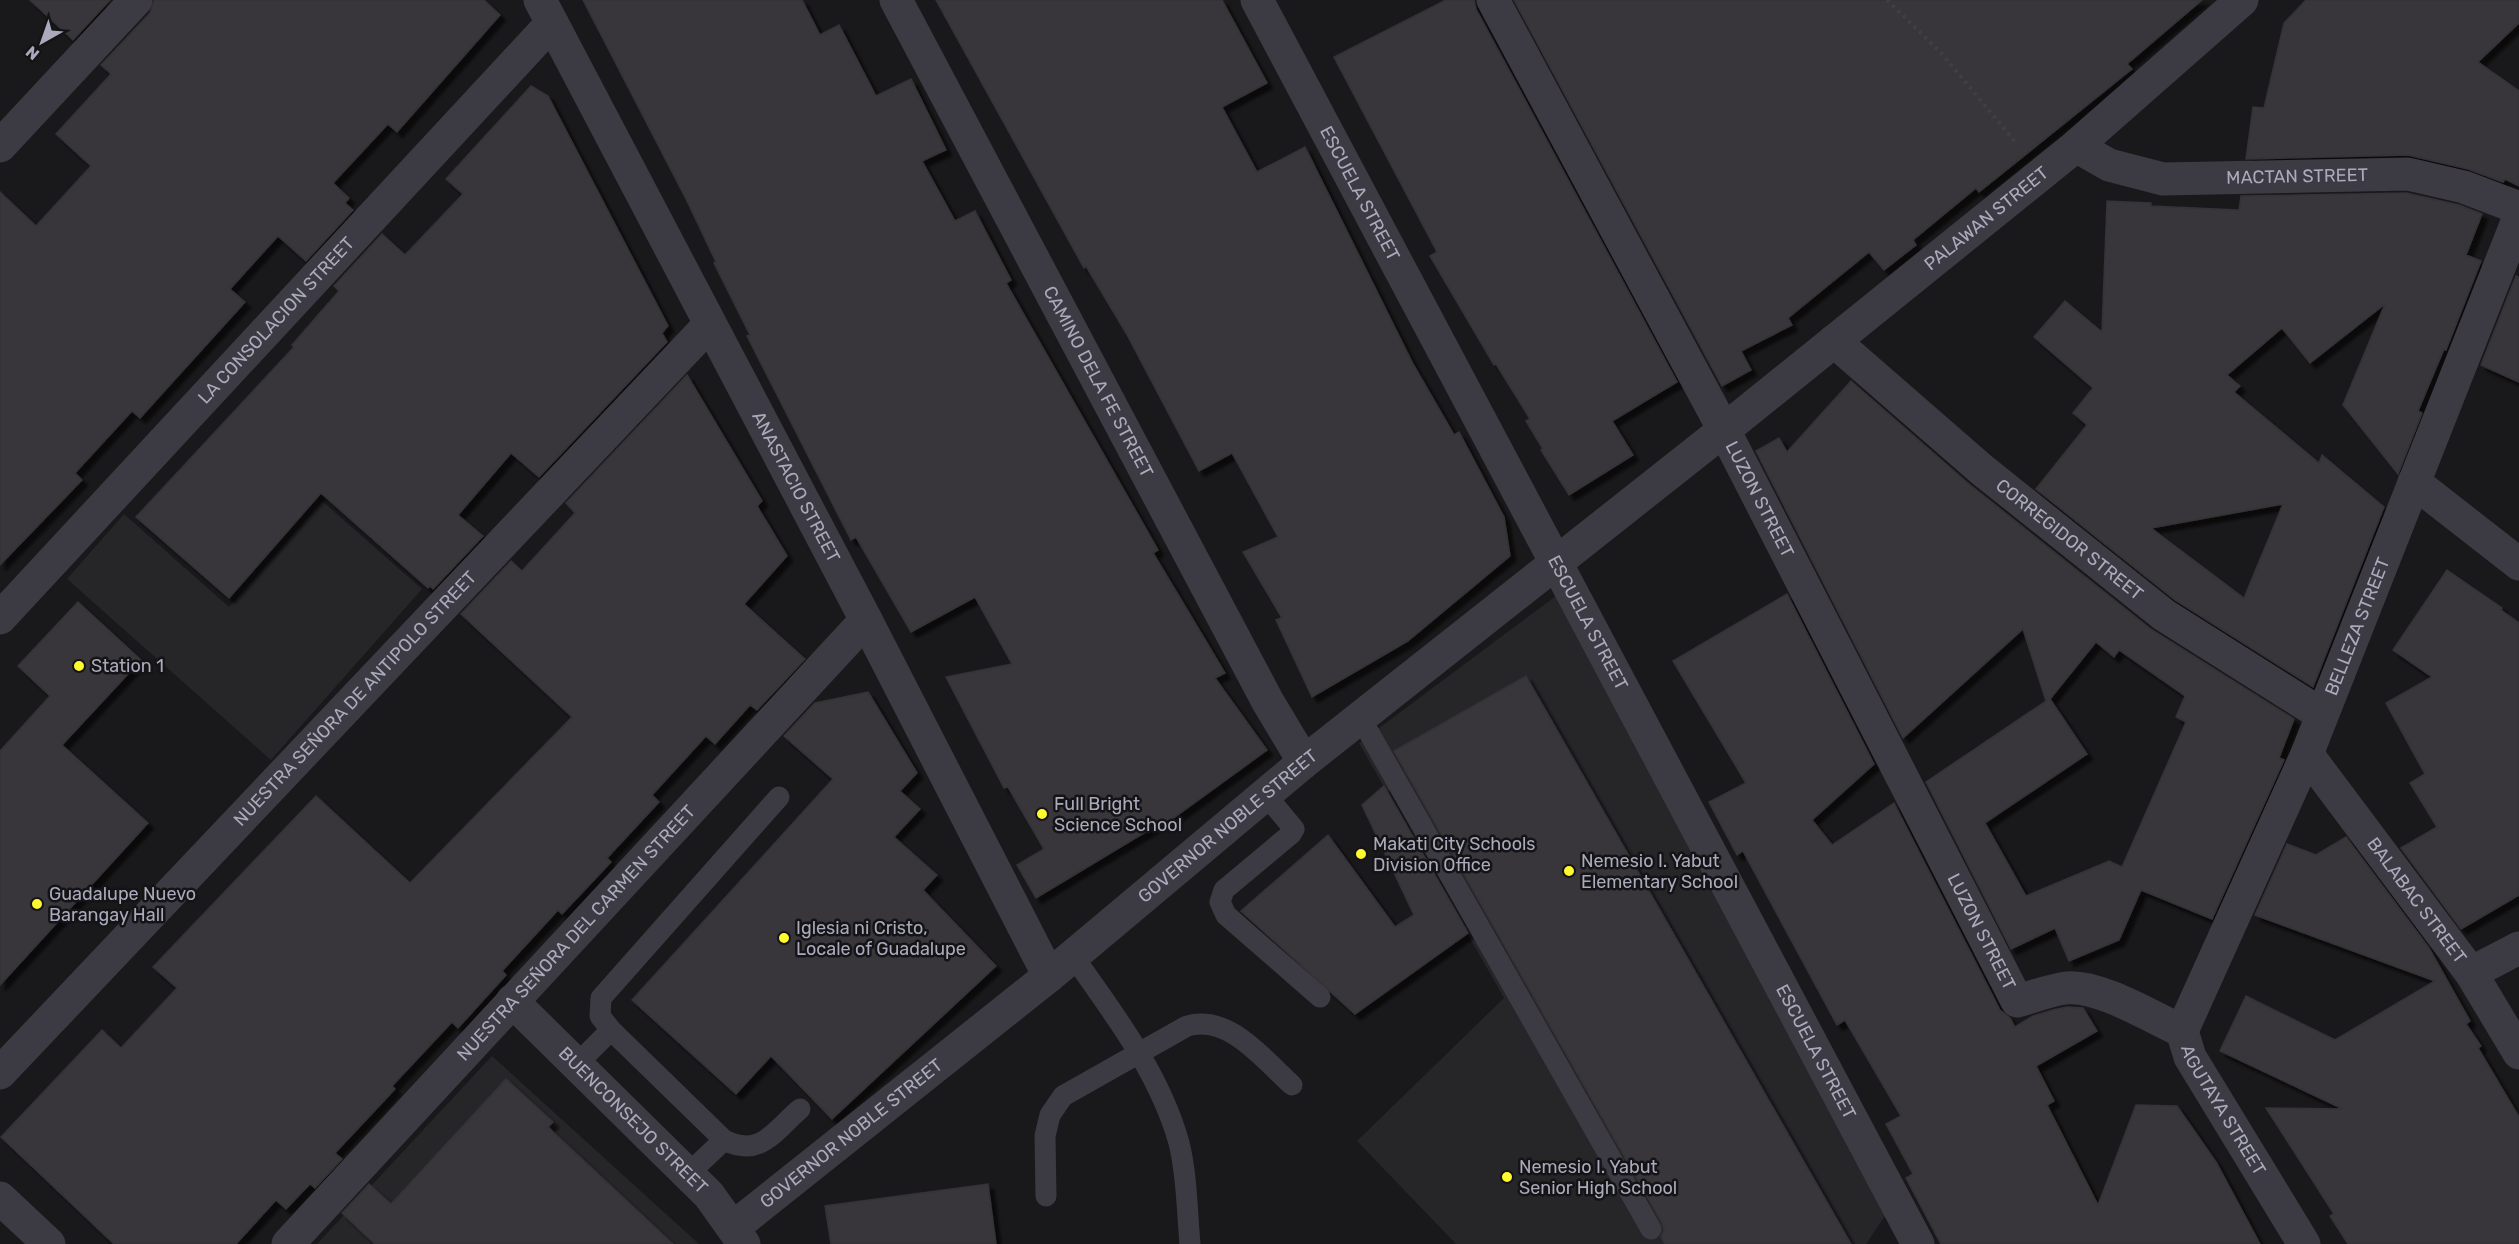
<svg xmlns="http://www.w3.org/2000/svg" width="2519" height="1244" viewBox="0 0 2519 1244" font-family="Rubik,sans-serif">
  <style>
    .built { fill: #262528 }
    .building { fill: #37363a; stroke: #343237; stroke-width: 1.5; fill-rule: evenodd; filter: url(#shadow) }
    .lines { fill: none; stroke-linecap: round; stroke-linejoin: round }
    .path { stroke: #3f3f48; stroke-width: 4; stroke-dasharray: 3 4.5; stroke-linecap: butt }
    .service { stroke: #3c3b43; stroke-width: 21 }
    .minor { stroke: #3c3b43; stroke-width: 33 }
    .poi-dot { fill: #fffa2d; stroke: #141416; stroke-width: 2 }
    .labels { text-anchor: middle; stroke-width: 5; stroke-linejoin: round; paint-order: stroke }
    .street-label { font-size: 18px; fill: #aaaabc; stroke: #141416 }
    .poi-label { font-size: 18px; fill: #aaaabc; stroke: #141416; text-anchor: start }
  </style>
  <defs>
    <filter id="shadow"><feDropShadow dx="5.5" dy="5.5" stdDeviation="1.5" flood-color="#0009"/></filter>
  </defs>
  <rect width="100%" height="100%" fill="#19191b"/>
  <g class="built">
    <polygon points="322,501 422,589 271,760 67,579 124,514 229,607"/>
    <polygon points="1560,593 1887,1213 1866,1244 1456,1244 1357,1141 1504,998 1359,743"/>
    <polygon points="492,1056 699,1244 317,1244"/>
  </g>
  <g class="building">
    <polygon points="30,0 110,0 73,40"/>
    <polygon points="154,0 484,0 500,15 397,132 388,124 333,183 349,198 345,203 353,210 306,261 278,236 230,289 245,302 140,418 132,411 75,473 82,480 0,565 0,192 36,226 91,166 56,134 111,74 101,65 150,13"/>
    <polygon points="583,0 802,0 820,35 839,25 876,96 911,79 946,150 922,161 955,221 975,211 1011,280 1006,283 1158,550 1153,553 1225,673 1215,678 1267,750 1164,825 1162,822 1036,898 1017,865 1044,849 1008,787 1004,788 946,677 1012,664 975,597 911,632 856,537 851,540 747,336 750,335 714,263 716,262 687,201"/>
    <polygon points="936,0 1222,0 1267,83 1222,107 1257,172 1305,147 1413,364 1454,435 1459,432 1504,517 1510,556 1408,641 1312,697 1276,620 1282,618 1243,552 1278,537 1232,453 1199,471 1126,333 1086,266 1084,268"/>
    <polygon points="1446,0 1474,0 1476,9 1677,382 1612,421 1633,455 1569,495 1541,450 1543,449 1526,421 1530,419 1496,364 1494,365 1430,256 1437,252 1334,57"/>
    <polygon points="1514,0 2202,0 2127,64 2132,69 1979,192 1976,188 1913,240 1916,245 1884,270 1869,252 1788,318 1792,325 1741,351 1751,370 1722,386"/>
    <polygon points="2306,0 2519,0 2519,23 2478,62 2519,91 2519,186 2505,179 2503,182 2468,169 2408,155 2246,159 2253,107 2264,108 2284,23"/>
    <polygon points="531,86 548,96 668,326 662,333 667,342 539,477 511,453 458,515 483,536 433,589 430,586 428,588 321,493 229,598 136,517 294,347 292,345 339,291 334,286 382,234 405,255 463,194 446,179"/>
    <path d="M2406 193 2459 205 2482 214 2466 255 2481 261 2446 350 2444 349 2418 411 2422 413 2398 474 2343 405 2385 304 2310 363 2282 328 2227 375 2240 386 2234 392 2319 463 2322 455 2384 507 2313 687 2175 600 2036 489 2087 425 2073 413 2093 388 2034 337 2065 301 2102 332 2107 201 2151 203V206L2239 210 2241 196ZM2283 504 2244 598 2151 528Z"/>
    <polygon points="2516,276 2519,277 2519,382 2481,365"/>
    <polygon points="687,375 762,501 757,506 787,556 744,604 805,659 757,710 750,705 715,744 706,736 652,795 659,802 607,858 611,862 562,914 558,910 502,971 506,975 458,1028 452,1022 392,1086 395,1089 335,1153 342,1159 315,1188 310,1184 286,1209 276,1200 236,1244 114,1244 1,1137 102,1030 121,1048 177,988 153,967 316,796 410,883 572,717 461,614 511,561 522,571 575,513 566,503"/>
    <path d="M1851 381 1969 484 2152 630 2294 719 2279 758 2284 760 2212 919 2141 890 2119 940 2069 961 2055 928 2011 949 1926 782 2046 701 2023 629 1903 738 1756 451 1779 438 1787 452ZM2096 642 2114 657 2119 650 2185 696 2176 717 2186 722 2122 867 2109 861 2026 896 1985 823 2087 754 2050 699Z"/>
    <polygon points="2447,570 2502,608 2501,610 2519,623 2519,895 2461,929 2401,848 2437,827 2410,783 2425,774 2386,703 2432,677 2393,650"/>
    <polygon points="1787,594 1874,764 1812,820 1832,845 1894,803 2000,1010 2010,1018 2015,1027 2033,1016 2053,1010 2067,1007 2083,1008 2097,1031 2036,1066 2054,1101 2047,1105 2098,1205 2136,1105 2177,1106 2216,1162 2260,1244 1941,1244 1906,1178 1913,1174 1886,1124 1901,1116 1845,1020 1837,1025 1743,851 1737,855 1709,802 1746,783 1673,661"/>
    <polygon points="78,602 141,660 62,745 148,823 0,985 0,751 50,696 18,666"/>
    <polygon points="1526,676 1851,1244 1665,1244 1661,1237 1664,1230 1662,1223 1394,751"/>
    <polygon points="868,692 917,773 900,791 920,809 894,837 937,875 923,890 996,966 832,1119 771,1056 736,1094 632,1000 833,779 784,736 815,703"/>
    <polygon points="1384,786 1468,933 1355,1014 1241,911 1328,835 1395,927 1414,915 1362,805"/>
    <polygon points="2346,837 2429,948 2470,1021 2466,1024 2481,1046 2478,1048 2519,1117 2519,1244 2348,1244 2330,1216 2334,1214 2266,1108 2343,1109 2220,1051 2246,996 2335,1040 2435,981 2255,915 2287,844 2316,855"/>
    <polygon points="506,1079 553,1122 548,1127 673,1244 375,1244 342,1213 369,1184 391,1204"/>
    <polygon points="988,1184 996,1244 831,1244 825,1206"/>
  </g>
  <g class="lines">
    <polyline class="path" points="1887,0 1942,54 2016,143"/>
    <g class="service">
      <polyline points="1360,717 1651,1229"/>
      <polyline points="1265,794 1294,829 1291,834 1224,890 1220,902 1226,915 1320,997"/>
      <path d="M779 797 601 998 600 1016 611 1030 724 1140C761 1158 773 1132 800 1109"/>
      <path d="M1073 956C1114 1014 1160 1074 1179 1143 1187 1175 1187 1211 1190 1244"/>
      <polyline points="576,1065 611,1030"/>
      <polyline points="688,1174 724,1140"/>
      <path d="M1046 1196 1045 1136 1050 1115 1063 1096 1187 1026C1229 1014 1263 1059 1292 1085"/>
    </g>
    <g class="minor">
      <path id="s1" d="M540 0 866 620 1049 976"/>
      <path id="s2" d="M896 0 1268 702 1304 762"/>
      <path id="s3" d="M1257 0 1918 1244"/>
      <path id="s4" d="M1493 0 1724 430 2017 1001C2033 997 2050 990 2066 988 2098 984 2153 1018 2182 1031L2190 1057 2304 1244"/>
      <polyline points="0,146 136,0"/>
      <path id="s5" d="M2076 146 2109 165 2163 179 2408 174 2464 187 2519 208"/>
      <path id="s6" d="M1834 341 1981 469 2164 615 2321 714"/>
      <polyline points="2414,482 2519,564"/>
      <path id="s7" d="M0 618 552 23"/>
      <path id="s8" d="M2307 754 2471 973 2519 1053"/>
      <polyline points="2471,973 2519,948"/>
      <path id="s9" d="M512 1001 709 1195 744 1244"/>
      <path id="s10" d="M2182 1031 2307 754 2519 217"/>
      <path id="s11" d="M0 1073 709 325"/>
      <polyline points="0,1198 49,1244"/>
      <path id="s12" d="M734 1227 1049 976 1304 762 1724 430 2076 146 2242 0"/>
      <path id="s13" d="M288 1244 866 620"/>
    </g>
  </g>
  <g class="poi-dot">
    <circle cx="79" cy="666" r="6"/>
    <circle cx="1042" cy="814" r="6"/>
    <circle cx="1361" cy="854" r="6"/>
    <circle cx="1569" cy="871" r="6"/>
    <circle cx="37" cy="904" r="6"/>
    <circle cx="784" cy="938" r="6"/>
    <circle cx="1507" cy="1177" r="6"/>
  </g>
  <g class="labels">
    <g class="street-label">
      <text dy="6" stroke="none"><textPath href="#s5" startOffset="228">MACTAN STREET</textPath></text>
      <text dy="6" stroke="none"><textPath href="#s3" startOffset="219">ESCUELA STREET</textPath></text>
      <text dy="6" stroke="none"><textPath href="#s12" startOffset="1608">PALAWAN STREET</textPath></text>
      <text dy="6" stroke="none"><textPath href="#s7" startOffset="406">LA CONSOLACION STREET</textPath></text>
      <text dy="6" stroke="none"><textPath href="#s2" startOffset="432">CAMINO DELA FE STREET</textPath></text>
      <text dy="6" stroke="none"><textPath href="#s1" startOffset="550">ANASTACIO STREET</textPath></text>
      <text dy="6" stroke="none"><textPath href="#s4" startOffset="566">LUZON STREET</textPath></text>
      <text dy="6" stroke="none"><textPath href="#s6" startOffset="308">CORREGIDOR STREET</textPath></text>
      <text dy="6" stroke="none"><textPath href="#s3" startOffset="705">ESCUELA STREET</textPath></text>
      <text dy="6" stroke="none"><textPath href="#s10" startOffset="441">BELLEZA STREET</textPath></text>
      <text dy="6" stroke="none"><textPath href="#s11" startOffset="516">NUESTRA SEÑORA DE ANTIPOLO STREET</textPath></text>
      <text dy="6" stroke="none"><textPath href="#s12" startOffset="636">GOVERNOR NOBLE STREET</textPath></text>
      <text dy="6" stroke="none"><textPath href="#s8" startOffset="183">BALABAC STREET</textPath></text>
      <text dy="6" stroke="none"><textPath href="#s4" startOffset="1052">LUZON STREET</textPath></text>
      <text dy="6" stroke="none"><textPath href="#s13" startOffset="424">NUESTRA SEÑORA DEL CARMEN STREET</textPath></text>
      <text dy="6" stroke="none"><textPath href="#s3" startOffset="1191">ESCUELA STREET</textPath></text>
      <text dy="6" stroke="none"><textPath href="#s4" startOffset="1395">AGUTAYA STREET</textPath></text>
      <text dy="6" stroke="none"><textPath href="#s9" startOffset="170">BUENCONSEJO STREET</textPath></text>
      <text dy="6" stroke="none"><textPath href="#s12" startOffset="150">GOVERNOR NOBLE STREET</textPath></text>
    </g>
    <g class="poi-label">
      <text x="91" y="672">Station 1</text>
      <text x="1054" y="810">Full Bright<tspan x="1054" dy="21">Science School</tspan></text>
      <text x="1373" y="850">Makati City Schools<tspan x="1373" dy="21">Division Office</tspan></text>
      <text x="1581" y="867">Nemesio I. Yabut<tspan x="1581" dy="21">Elementary School</tspan></text>
      <text x="49" y="900">Guadalupe Nuevo<tspan x="49" dy="21">Barangay Hall</tspan></text>
      <text x="796" y="934">Iglesia ni Cristo,<tspan x="796" dy="21">Locale of Guadalupe</tspan></text>
      <text x="1519" y="1173">Nemesio I. Yabut<tspan x="1519" dy="21">Senior High School</tspan></text>
    </g>
  </g>
  <g transform="translate(42 42) rotate(220)" stroke="#141416" stroke-width="4.5" paint-order="stroke">
  <path d="M0-4.5L10 22L0 15L-10 22Z" fill="#aaaabc"/>
  <text y="-9" font-size="16" font-weight="bold" text-anchor="middle" fill="#aaaabc">N</text>
  </g>
</svg>
